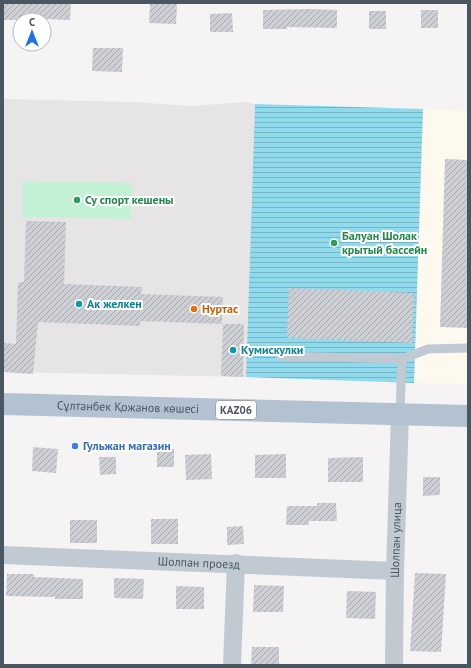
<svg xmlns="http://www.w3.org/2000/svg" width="471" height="668" viewBox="0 0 471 668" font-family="'PT Sans',sans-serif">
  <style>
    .commercial { fill: #fdf9ef }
    .education { fill: #e6e4e5 }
    .pitch { fill: #c3f1d5 }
    .water { fill: url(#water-rules) }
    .building { fill: url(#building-hatch) }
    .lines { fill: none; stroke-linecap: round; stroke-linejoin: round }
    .service { stroke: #c1cad2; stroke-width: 9 }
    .minor { stroke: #c1cad2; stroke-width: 18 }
    .primary { stroke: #b3c2d1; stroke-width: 22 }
    .leisure-dot { fill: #2e9e5b; stroke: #fff; stroke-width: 1.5 }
    .culture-dot { fill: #0f9aa8; stroke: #fff; stroke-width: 1.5 }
    .food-dot { fill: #e8710a; stroke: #fff; stroke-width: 1.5 }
    .shop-dot { fill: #3f7fe0; stroke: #fff; stroke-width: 1.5 }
    .labels { text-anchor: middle; stroke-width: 4; stroke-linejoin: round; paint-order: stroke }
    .shield { fill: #fff; stroke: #808990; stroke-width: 1 }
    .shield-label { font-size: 11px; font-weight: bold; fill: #4a5661 }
    .leisure-label { font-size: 12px; font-weight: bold; fill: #27864d; stroke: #fff; text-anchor: start }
    .culture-label { font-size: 12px; font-weight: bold; fill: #0d838f; stroke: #fff; text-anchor: start }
    .food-label { font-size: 12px; font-weight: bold; fill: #c56008; stroke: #fff; text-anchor: start }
    .street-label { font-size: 12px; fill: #4a5661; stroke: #fff }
    .shop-label { font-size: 12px; font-weight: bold; fill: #366cbe; stroke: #fff; text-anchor: start }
  </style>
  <defs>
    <pattern id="water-rules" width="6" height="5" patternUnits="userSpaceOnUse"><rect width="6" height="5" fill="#90daee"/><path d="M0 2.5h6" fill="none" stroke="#78b4c4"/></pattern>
    <pattern id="building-hatch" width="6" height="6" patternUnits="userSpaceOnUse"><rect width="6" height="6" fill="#cdcfd5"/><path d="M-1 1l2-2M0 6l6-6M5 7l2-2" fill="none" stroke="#a8abb0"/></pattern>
  </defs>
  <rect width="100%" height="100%" fill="#f5f3f3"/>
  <polygon class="commercial" points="423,109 468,111 468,384 414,383"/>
  <polygon class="education" points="3,99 133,102 190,106 245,102 255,104 246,377 3,372"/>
  <polygon class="pitch" points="23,181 132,183 131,219 22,217"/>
  <polygon class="water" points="255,104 423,109 414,383 246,377"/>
  <g class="building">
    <polygon points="3,3 71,3 70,20 17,18 17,20 3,20"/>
    <polygon points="150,3 177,4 176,24 149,23"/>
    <polygon points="310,9 337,10 337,28 287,27 287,29 263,29 263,10"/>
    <rect x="421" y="10" width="17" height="18"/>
    <rect x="369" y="11" width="17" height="18"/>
    <polygon points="232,13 233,32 210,32 210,14"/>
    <polygon points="93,48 123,48 122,72 92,71"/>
    <polygon points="445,159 468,160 468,328 440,327"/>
    <polygon points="26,221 66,222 64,284 142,287 141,294 223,297 222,324 140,321 140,326 38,322 33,374 3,372 3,343 16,344 18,282 24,282"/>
    <polygon points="289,288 414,293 412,343 287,338"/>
    <polygon points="223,324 244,324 243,377 221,376"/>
    <polygon points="33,447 58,449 56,473 32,471"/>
    <rect x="157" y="449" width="17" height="18"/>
    <polygon points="211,454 212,479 186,480 185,455"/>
    <polygon points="286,454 286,478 255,478 255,455"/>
    <polygon points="99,457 116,457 116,474 100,475"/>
    <polygon points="363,457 363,482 328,482 328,458"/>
    <polygon points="423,477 440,477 440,495 423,496"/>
    <polygon points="317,503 336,503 337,521 309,521 309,525 286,525 287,506 317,506"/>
    <rect x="151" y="519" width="27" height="25"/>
    <rect x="70" y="520" width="27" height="23"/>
    <polygon points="243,526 244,544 227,545 227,527"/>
    <polygon points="415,573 446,574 441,652 410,651"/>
    <polygon points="7,574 34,574 34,577 83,579 83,599 55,599 55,597 6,596"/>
    <polygon points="114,578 144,579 143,599 114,598"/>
    <polygon points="254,585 284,586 283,612 253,612"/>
    <polygon points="176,586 204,587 204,609 176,609"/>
    <polygon points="347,591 376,592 375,619 346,618"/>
    <polygon points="252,647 279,647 279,665 251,665"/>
  </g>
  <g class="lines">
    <g class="service">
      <polyline points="280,356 402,359 428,349 468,348"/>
      <polyline points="400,414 402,359"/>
    </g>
    <g class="minor">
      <path id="s1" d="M3 555 395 571"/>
      <polyline points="232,665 236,563"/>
      <path id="s2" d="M394 665 395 571 400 414"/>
    </g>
    <path class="primary" id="s3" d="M3 404 468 416"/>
  </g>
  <g class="leisure-dot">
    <circle cx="77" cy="200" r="4"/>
    <circle cx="334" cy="243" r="4"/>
  </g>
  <g class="culture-dot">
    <circle cx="79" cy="304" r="4"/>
    <circle cx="233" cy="350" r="4"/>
  </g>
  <circle class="food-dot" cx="194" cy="309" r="4"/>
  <circle class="shop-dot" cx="75" cy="446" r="4"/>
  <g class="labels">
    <rect class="shield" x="216" y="401" width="40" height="18" rx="3"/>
    <g class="shield-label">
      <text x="236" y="414">KАZ06</text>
    </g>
    <g class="leisure-label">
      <text x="85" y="204">Су спорт кешены</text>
      <text x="342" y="240">Балуан Шолак<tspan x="342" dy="14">крытый бассейн</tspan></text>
    </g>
    <g class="culture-label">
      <text x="87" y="308">Ак желкен</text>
      <text x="241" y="354">Кумискулки</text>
    </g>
    <g class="food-label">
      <text x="202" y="313">Нуртас</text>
    </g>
    <g class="street-label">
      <text dy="4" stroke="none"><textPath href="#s3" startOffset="125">Сұлтанбек Қожанов көшесі</textPath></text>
      <text dy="4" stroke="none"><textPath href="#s2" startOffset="125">Шолпан улица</textPath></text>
      <text dy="4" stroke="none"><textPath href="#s1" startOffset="196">Шолпан проезд</textPath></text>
    </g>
    <g class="shop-label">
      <text x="83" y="450">Гульжан магазин</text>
    </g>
  </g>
  <rect width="471" height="668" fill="none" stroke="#4a5661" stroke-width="8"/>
  <g transform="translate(32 32)"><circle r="19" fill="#ffffff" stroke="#b7bbc0"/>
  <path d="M0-3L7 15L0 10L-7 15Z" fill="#1a73e8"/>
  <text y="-6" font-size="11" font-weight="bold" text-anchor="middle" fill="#4a5661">С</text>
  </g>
</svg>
